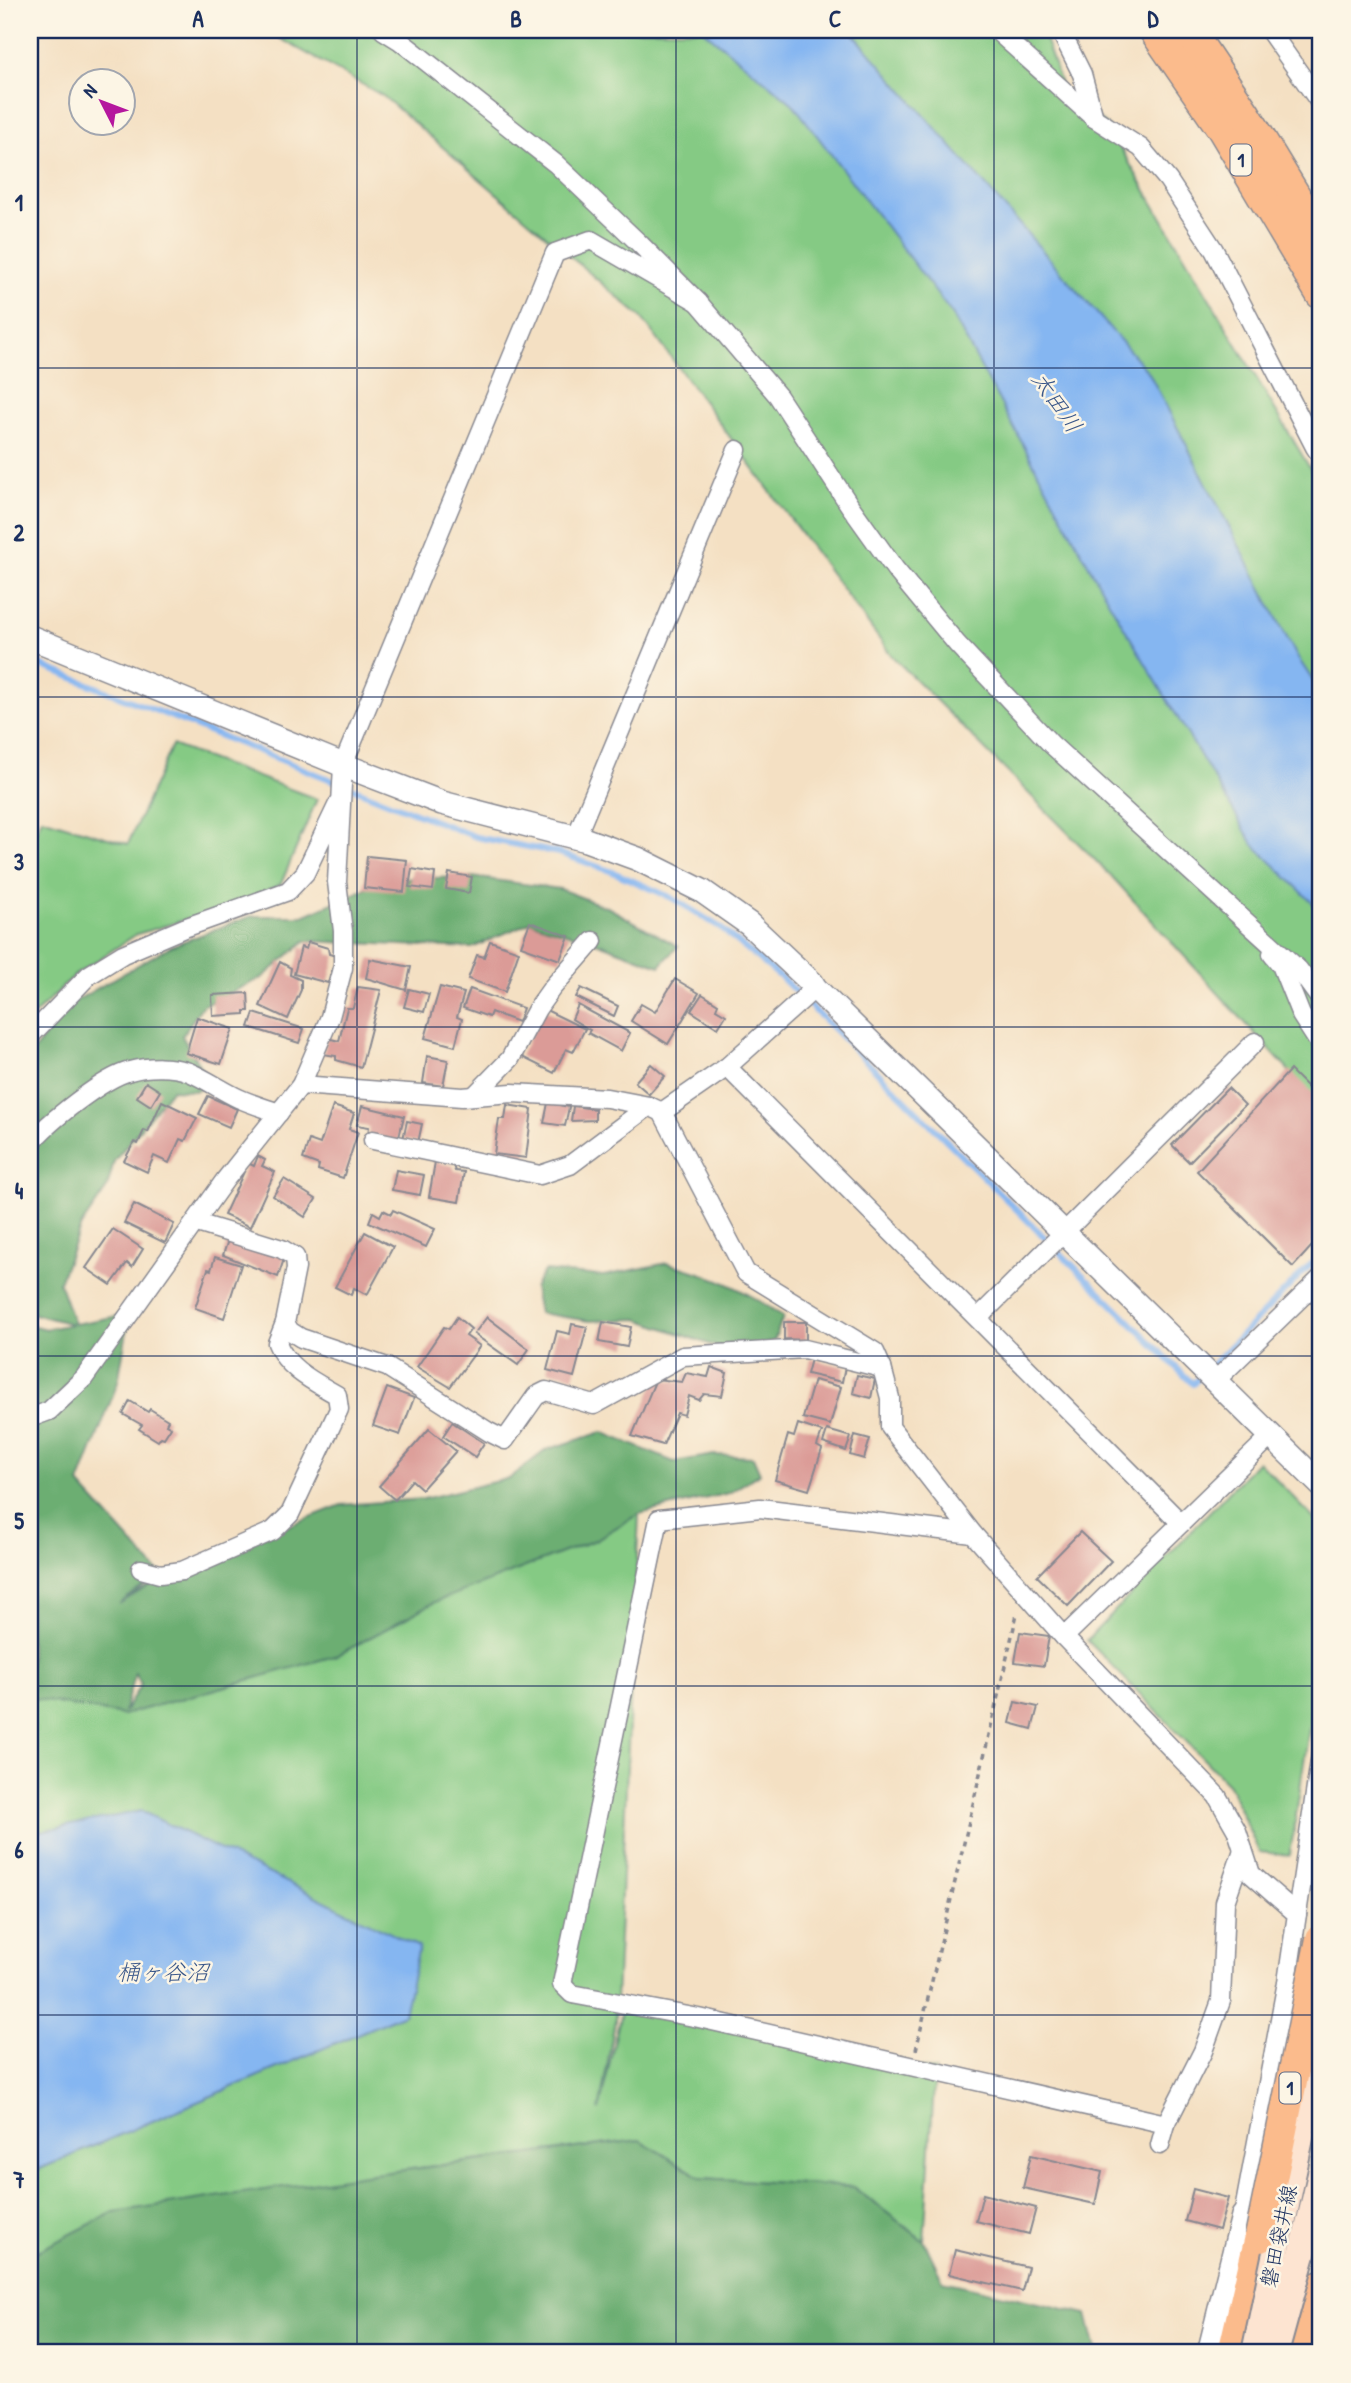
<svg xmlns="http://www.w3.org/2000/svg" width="1351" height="2383" viewBox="0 0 1351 2383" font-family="'Patrick Hand','Klee One',sans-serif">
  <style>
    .green { fill: #85ca84; stroke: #507c71; stroke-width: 2 }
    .forest { fill: #6cae72; stroke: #446e68; stroke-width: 2; fill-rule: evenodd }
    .water { fill: #85b6f1; stroke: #5072a8; stroke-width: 2 }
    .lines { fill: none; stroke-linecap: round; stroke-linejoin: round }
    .stream { stroke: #85b6f1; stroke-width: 6 }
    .building { fill: #db9b97 }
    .minor-casing { stroke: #888890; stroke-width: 21 }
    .tertiary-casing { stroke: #888890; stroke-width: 26 }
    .trunk-casing { stroke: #888890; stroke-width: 33 }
    .path { stroke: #888890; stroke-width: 3.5; stroke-dasharray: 5 5; stroke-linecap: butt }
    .minor { stroke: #fff; stroke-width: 18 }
    .tertiary { stroke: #fff; stroke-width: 23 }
    .trunk { stroke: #fbbb8c; stroke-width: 30 }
    .secondary-bridge-casing { stroke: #888890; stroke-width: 30; stroke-linecap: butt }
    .trunk-bridge-casing { stroke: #888890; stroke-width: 33; stroke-linecap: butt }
    .secondary-bridge { stroke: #fde4d1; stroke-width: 26 }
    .trunk-bridge { stroke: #fbbb8c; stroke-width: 30 }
    .grid { fill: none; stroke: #1b2f5e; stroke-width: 2; stroke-opacity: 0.55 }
    .labels { text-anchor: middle; stroke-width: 5; stroke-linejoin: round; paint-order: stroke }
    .shield { fill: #fcf5e5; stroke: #5e6a86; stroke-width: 2 }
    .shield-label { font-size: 19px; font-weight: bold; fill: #1b2f5e }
    .street-label { font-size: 21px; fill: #1b2f5e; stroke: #fcf5e5 }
    .water-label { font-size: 23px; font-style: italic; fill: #3b588a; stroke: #fcf5e5 }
    .neatline { fill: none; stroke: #1b2f5e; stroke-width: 2.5 }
    .grid-label { font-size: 23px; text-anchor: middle; font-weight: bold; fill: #1b2f5e }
  </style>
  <rect width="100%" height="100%" fill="#fcf5e5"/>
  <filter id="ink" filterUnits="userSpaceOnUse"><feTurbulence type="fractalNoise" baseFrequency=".0143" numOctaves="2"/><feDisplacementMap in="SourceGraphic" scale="14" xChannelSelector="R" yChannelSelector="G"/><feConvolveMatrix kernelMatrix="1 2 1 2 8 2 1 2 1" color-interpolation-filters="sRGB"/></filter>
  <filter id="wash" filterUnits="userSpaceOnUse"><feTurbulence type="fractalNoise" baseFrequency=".00686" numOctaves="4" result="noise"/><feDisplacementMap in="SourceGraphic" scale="28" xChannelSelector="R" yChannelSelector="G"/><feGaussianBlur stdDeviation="1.57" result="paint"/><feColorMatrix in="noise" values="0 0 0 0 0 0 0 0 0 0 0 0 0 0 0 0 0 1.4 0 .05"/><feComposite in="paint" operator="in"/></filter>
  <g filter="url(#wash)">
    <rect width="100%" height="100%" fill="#f4e0c3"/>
    <g class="green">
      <polygon points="265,30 1042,30 1062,87 1108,127 1321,487 1321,1106 1115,880 892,656 641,317 383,96"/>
      <polygon points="172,745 317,799 281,884 236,905 137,934 75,975 30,1019 30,845 42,818 128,844"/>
      <polygon points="1258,1461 1321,1526 1321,1649 1290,1855 1259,1852 1229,1785 1087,1640"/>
      <polygon points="639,1514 615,2021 599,2111 623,2003 935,2071 924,2241 853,2187 702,2178 639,2140 411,2169 30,2265 30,2173 404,2014 30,1838 30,1698 123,1715 259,1677"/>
    </g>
    <g class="forest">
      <path d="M472 877 560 889 609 908 678 946 660 966 593 941 530 922 472 948 305 941 262 978 202 1006 182 1036 209 1082 195 1091 171 1090 114 1161 107 1188 81 1226 59 1282 74 1324 130 1314 118 1382 79 1484 160 1574 119 1604 172 1572 341 1505 423 1499 510 1478 546 1450 602 1432 674 1462 714 1455 753 1457 760 1473 729 1493 639 1514 595 1540 435 1602 338 1655 123 1715 30 1698V1325L47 1329 72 1324 30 1313V1055L72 1003 171 946 252 916H303L388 879ZM135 1673 141 1684 125 1711H124Z"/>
      <path d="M667 1263C715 1276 743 1288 783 1317L774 1341 734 1353 638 1319 589 1321 539 1313 534 1288 544 1271 603 1276Z"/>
      <polygon points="640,2140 702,2178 853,2187 924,2241 943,2281 1087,2314 1097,2353 30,2353 30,2255 114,2212 365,2175"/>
    </g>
    <g class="water">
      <polygon points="703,30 850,30 1149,373 1296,655 1321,693 1321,911 1253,844 1106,597 952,314 793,104"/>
      <polygon points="141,1811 419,1947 404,2014 30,2173 30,1833"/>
    </g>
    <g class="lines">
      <g class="stream">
        <polyline points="30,661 476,837 559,853 613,872 672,898 718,926 783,979 1193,1384 1202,1375"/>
        <polyline points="1209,1368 1321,1254"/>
      </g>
    </g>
    <g id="blocks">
      <g class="building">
        <polygon points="30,687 36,691 30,702"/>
        <polygon points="367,856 407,860 404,892 364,888"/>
        <polygon points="412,869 435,873 433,890 409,887"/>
        <polygon points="449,873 472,877 469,893 446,889"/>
        <polygon points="530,922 569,936 560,960 521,946"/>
        <polygon points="490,941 519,951 505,992 468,979 477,955 484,957"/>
        <polygon points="308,942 328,948 329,954 336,956 328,983 294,974 301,947 306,949"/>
        <polygon points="370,959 411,967 406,990 366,978"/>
        <polygon points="280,962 291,968 290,975 301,980 301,990 288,1019 260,1006"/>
        <polygon points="675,979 699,993 668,1044 631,1021 641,1004 655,1012"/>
        <polygon points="358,987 381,990 361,1067 336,1060 336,1056 323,1054 327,1038 339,1041 347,1008 353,1008"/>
        <polygon points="440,987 464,993 457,1017 462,1019 455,1046 425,1038"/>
        <polygon points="581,988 618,1006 614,1016 576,997"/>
        <polygon points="409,989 429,994 424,1012 404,1007"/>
        <polygon points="470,989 523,1008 518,1022 491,1012 489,1017 463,1008"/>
        <polygon points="248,993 249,1011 245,1011 245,1014 213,1016 212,995"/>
        <polygon points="702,994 718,1004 716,1009 726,1015 718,1028 691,1011"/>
        <polygon points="578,1005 630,1033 621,1051 588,1033 590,1030 572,1019"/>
        <polygon points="544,1009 585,1029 573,1052 566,1049 554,1073 520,1056"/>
        <polygon points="254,1013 304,1029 299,1043 249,1027"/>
        <polygon points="197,1017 233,1029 221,1064 186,1053"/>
        <polygon points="427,1056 448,1060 443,1086 423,1083"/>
        <polygon points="651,1064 665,1076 649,1094 635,1082"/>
        <polygon points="1290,1070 1321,1101 1321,1236 1293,1267 1197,1171"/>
        <polygon points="146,1082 160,1091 151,1106 137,1097"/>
        <polygon points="1228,1088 1245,1105 1189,1162 1172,1145"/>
        <polygon points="208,1096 237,1109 229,1127 199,1114"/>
        <polygon points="162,1101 197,1118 185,1141 180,1139 169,1163 154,1156 147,1172 124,1161 134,1142 138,1144 144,1130 148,1132"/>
        <polygon points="548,1103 569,1107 565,1126 544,1123"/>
        <polygon points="507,1105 532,1109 526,1158 494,1154 499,1119 505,1119"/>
        <polygon points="333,1106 354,1113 349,1129 358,1132 343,1178 318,1170 319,1165 303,1159 309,1140 320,1144"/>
        <polygon points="362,1106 404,1116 398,1141 368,1134 369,1127 357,1125"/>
        <polygon points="573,1106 595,1109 595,1120 571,1121"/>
        <polygon points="407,1121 422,1124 418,1143 403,1139"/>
        <polygon points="258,1156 265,1160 262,1166 275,1172 250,1227 224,1215 248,1163 254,1166"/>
        <polygon points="435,1162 453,1166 455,1171 464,1172 459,1202 429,1197"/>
        <polygon points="396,1170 424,1175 420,1195 392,1190"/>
        <polygon points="284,1179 316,1199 305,1217 273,1196"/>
        <polygon points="134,1204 174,1224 165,1243 124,1223"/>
        <polygon points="383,1210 391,1214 393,1210 435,1229 426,1247 369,1222 373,1212 380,1216"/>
        <polygon points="113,1229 143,1249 132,1267 127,1263 111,1285 86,1268"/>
        <polygon points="365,1232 393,1247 367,1295 354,1288 351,1295 335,1287"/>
        <polygon points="228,1240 285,1256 278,1277 223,1255"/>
        <polygon points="215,1257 241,1265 224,1318 195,1308 208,1269 211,1270"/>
        <polygon points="457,1317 471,1329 466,1336 480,1346 450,1387 417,1367 444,1327 449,1329"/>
        <polygon points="487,1317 529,1349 518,1365 474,1334"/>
        <polygon points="603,1322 631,1327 627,1347 599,1342"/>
        <polygon points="784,1322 806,1322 806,1340 784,1339"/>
        <polygon points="572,1324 587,1327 574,1377 547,1370 557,1331 570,1334"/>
        <polygon points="811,1359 845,1367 842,1382 807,1374"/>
        <polygon points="711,1367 727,1373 722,1396 704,1394 699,1400 689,1396 684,1415 677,1413 663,1445 632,1436 656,1379 682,1382 686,1373 708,1377"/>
        <polygon points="857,1375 875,1379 871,1398 853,1393"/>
        <polygon points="814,1380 841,1387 830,1425 803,1418"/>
        <polygon points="387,1388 414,1398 400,1435 373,1426"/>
        <polygon points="130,1401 148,1412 150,1409 168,1420 166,1424 171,1427 164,1438 161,1437 158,1441 139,1429 142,1425 123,1414"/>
        <polygon points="452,1422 484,1443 475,1457 443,1436"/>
        <polygon points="798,1424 822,1432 817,1446 822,1449 809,1490 775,1480 788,1435 794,1437"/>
        <polygon points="429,1429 456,1451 422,1489 412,1480 395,1500 379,1486"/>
        <polygon points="827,1430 851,1437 846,1451 823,1443"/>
        <polygon points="855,1435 870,1439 864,1459 850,1455"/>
        <polygon points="1080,1532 1111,1561 1068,1606 1037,1576"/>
        <polygon points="1020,1632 1049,1636 1044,1666 1015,1662"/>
        <polygon points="1015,1702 1038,1707 1032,1729 1010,1723"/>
        <polygon points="1031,2155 1102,2172 1095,2204 1023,2188"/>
        <polygon points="1193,2189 1228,2198 1219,2230 1185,2221"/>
        <polygon points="983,2194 1036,2208 1029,2234 976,2221"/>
        <polygon points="955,2250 1028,2267 1022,2291 949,2274"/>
      </g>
    </g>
  </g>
  <g filter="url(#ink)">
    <use href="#blocks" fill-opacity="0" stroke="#888890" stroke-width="2"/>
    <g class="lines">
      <defs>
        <g id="minor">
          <polyline points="383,30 399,40 556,164 641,245 698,302 778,396 850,506 895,569 957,644 1051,744 1299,970 1321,1000"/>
          <polyline points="996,30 1094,118 1141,148 1168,180 1214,250 1315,447 1321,456"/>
          <polyline points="1060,30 1082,74 1094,118"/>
          <polyline points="1269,30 1321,104"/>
          <polyline points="576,837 737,450"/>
          <polyline points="1272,954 1281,965 1301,1015 1321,1046"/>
          <polyline points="30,1036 89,975 123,954 184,928 288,891 305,873 338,804"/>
          <polyline points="727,1067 1181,1523"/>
          <polyline points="301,1085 462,1097 512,1093 607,1098 649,1106 662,1112 746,1273 875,1352 882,1368 890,1398 890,1427 973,1534 1064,1637 1217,1796 1237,1831 1251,1874 1297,1914 1287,1982 1243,2216 1254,2219"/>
          <polyline points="474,1096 510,1059 537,1009 552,988 593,941"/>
          <polyline points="662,1112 727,1067 815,988"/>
          <polyline points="373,1140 540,1175 570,1165 649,1106"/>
          <path d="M30 1144C48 1122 103 1078 130 1071 148 1066 173 1066 189 1072 206 1079 221 1090 238 1098 251 1104 265 1108 279 1113"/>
          <polyline points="197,1223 282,1249 295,1257 296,1268 285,1323 290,1331 301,1338 387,1367 489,1432 505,1440 536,1396 546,1391 594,1405 683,1356 804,1349 882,1368"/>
          <polyline points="978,1318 1255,1042"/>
          <polyline points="1215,1381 1321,1278"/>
          <polyline points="30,1418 49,1411 84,1378 225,1180 301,1085 330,1017 343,968 343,931 337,882 343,765 555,253 591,240 698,302"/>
          <polyline points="973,1534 760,1508 659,1519 562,1984 572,1994 699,2018 1166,2124"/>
          <path d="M141 1569 160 1574 182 1571 273 1531 290 1514 339 1409 337 1395C313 1381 287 1369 277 1343L285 1323"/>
          <polyline points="1064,1637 1271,1436"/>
          <polyline points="1297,1914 1321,1754"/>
          <polyline points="1160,2145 1166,2124 1203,2051 1221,2001 1225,1902 1243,1850"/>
        </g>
        <g id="tertiary">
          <polyline points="30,637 343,765 442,803 586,840 638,859 702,891 749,924 812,983 815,988 1321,1485"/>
          <polyline points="1209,2353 1243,2216"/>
        </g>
        <g id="trunk">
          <polyline points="1154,30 1223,130 1321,294"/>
          <polyline points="1189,30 1246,115 1321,238"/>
          <polyline points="1233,2353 1260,2237"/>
          <polyline points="1301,2353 1321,2286"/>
        </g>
      </defs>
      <use href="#minor" class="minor-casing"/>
      <use href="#tertiary" class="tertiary-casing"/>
      <use href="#trunk" class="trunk-casing"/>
      <polyline class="path" points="916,2050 1017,1614"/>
      <use href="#minor" class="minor"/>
      <use href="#tertiary" class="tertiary"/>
      <use href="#trunk" class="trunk"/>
      <defs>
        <g id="secondary-bridge">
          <polyline points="1255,2353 1309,2095 1316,2018"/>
          <polyline points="1275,2353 1304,2247 1321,2174"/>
        </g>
        <polyline id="trunk-bridge" points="1260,2237 1321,1939"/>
      </defs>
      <use href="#secondary-bridge" class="secondary-bridge-casing"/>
      <use href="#trunk-bridge" class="trunk-bridge-casing"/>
      <use href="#secondary-bridge" class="secondary-bridge"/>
      <use href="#trunk-bridge" class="trunk-bridge"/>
    </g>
  </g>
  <path class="grid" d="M357 30V2353M676 30V2353M994 30V2353M30 368H1321M30 697H1321M30 1027H1321M30 1356H1321M30 1686H1321M30 2015H1321"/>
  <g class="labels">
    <g class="shield">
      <rect x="1230.5" y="144.5" width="21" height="31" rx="5"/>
      <rect x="1279.5" y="2072.5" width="21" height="31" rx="5"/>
    </g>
    <g class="shield-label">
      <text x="1241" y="167">1</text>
      <text x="1290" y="2095">1</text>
    </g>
    <g class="street-label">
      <text transform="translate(1279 2236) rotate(-78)" y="7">磐田袋井線</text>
    </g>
    <g class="water-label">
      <text transform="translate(1057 402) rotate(55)" y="8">太田川</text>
      <text x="163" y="1980">桶ヶ谷沼</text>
    </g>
  </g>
  <rect width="1351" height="2383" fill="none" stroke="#fcf5e5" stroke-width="77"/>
  <g transform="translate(102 102) rotate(312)"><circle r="33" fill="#fcf5e5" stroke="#a2a6af" stroke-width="2"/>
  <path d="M0-5L12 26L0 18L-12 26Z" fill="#b5179e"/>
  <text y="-10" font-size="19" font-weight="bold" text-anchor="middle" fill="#1b2f5e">N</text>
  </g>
  <rect x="38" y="38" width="1274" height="2306" class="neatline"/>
  <g class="grid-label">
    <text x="198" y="27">A</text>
    <text x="516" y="27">B</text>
    <text x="835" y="27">C</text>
    <text x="1153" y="27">D</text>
    <text x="19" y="211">1</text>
    <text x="19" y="541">2</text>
    <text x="19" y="870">3</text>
    <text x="19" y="1199">4</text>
    <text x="19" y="1529">5</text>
    <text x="19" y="1858">6</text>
    <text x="19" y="2188">7</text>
  </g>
</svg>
